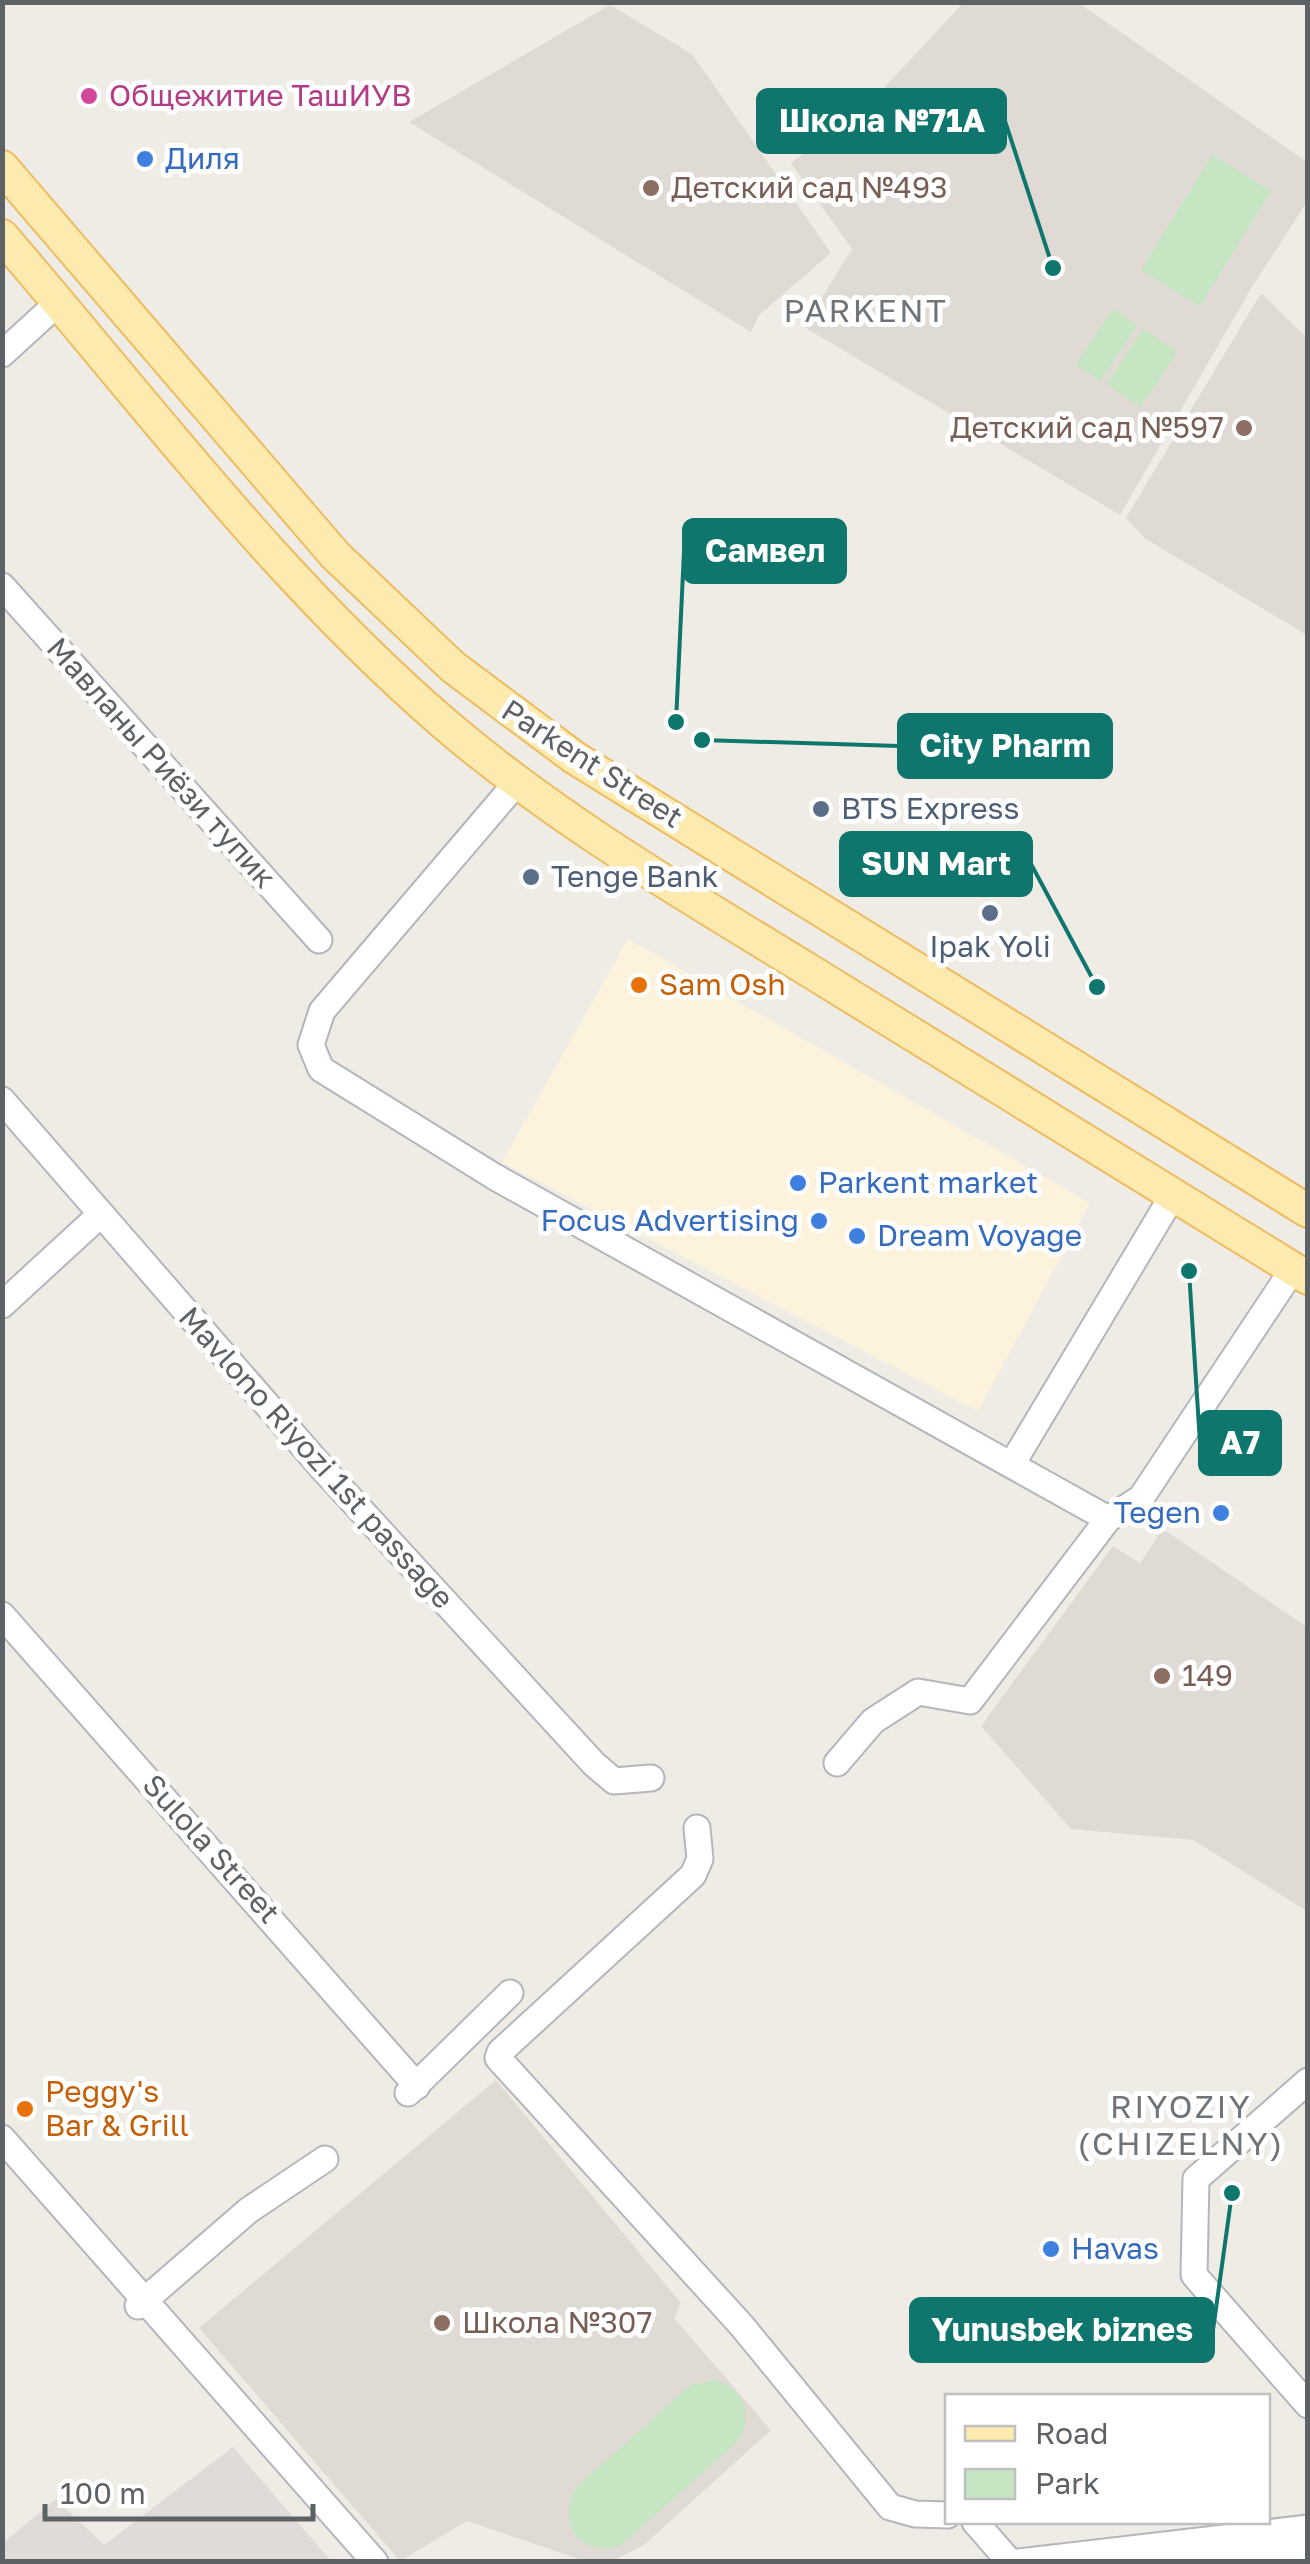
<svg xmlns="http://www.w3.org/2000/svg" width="1310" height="2564" viewBox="0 0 1310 2564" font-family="'Golos Text',sans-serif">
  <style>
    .commercial { fill: #fdf3dd }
    .industrial { fill: #dedbd8 }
    .education { fill: #dfdbd4 }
    .green { fill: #c6e6c3 }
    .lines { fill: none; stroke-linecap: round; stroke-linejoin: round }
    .minor-casing { stroke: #b3b6ba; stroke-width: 29 }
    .major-casing { stroke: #edbc61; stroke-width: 36 }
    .minor { stroke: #fff; stroke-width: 25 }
    .major { stroke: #fceaae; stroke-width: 32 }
    .hotel-dot { fill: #d1479c; stroke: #fff; stroke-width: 4 }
    .shop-dot { fill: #3f7fe0; stroke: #fff; stroke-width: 4 }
    .education-dot { fill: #8d6e63; stroke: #fff; stroke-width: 4 }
    .service-dot { fill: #5c6f8a; stroke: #fff; stroke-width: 4 }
    .food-dot { fill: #e8710a; stroke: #fff; stroke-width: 4 }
    .labels { text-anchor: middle; stroke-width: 10; stroke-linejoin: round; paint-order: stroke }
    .hotel-label { font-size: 30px; fill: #b23c85; stroke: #fff; text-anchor: start }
    .shop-label { font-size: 30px; fill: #366cbe; stroke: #fff; text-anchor: start }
    .education-label { font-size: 30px; fill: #785e54; stroke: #fff; text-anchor: start }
    .street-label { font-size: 30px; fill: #5d6266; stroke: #fff }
    .service-label { font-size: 30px; fill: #4e5e75; stroke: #fff; text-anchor: start }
    .food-label { font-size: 30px; fill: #c56008; stroke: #fff; text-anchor: start }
    .neighbourhood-label { font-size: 32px; letter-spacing: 2.5px; fill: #6e7478; stroke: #fff }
    .leader { fill: none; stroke: #0f766e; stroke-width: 4 }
    .callout-dot { fill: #0f766e; stroke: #fff; stroke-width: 4 }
    .callout { fill: #0f766e; stroke: #0f766e; stroke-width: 4 }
    .callout-label { font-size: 32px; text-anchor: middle; font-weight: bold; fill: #fff }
  </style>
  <rect width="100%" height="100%" fill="#efece6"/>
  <polygon class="commercial" points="628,939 1090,1203 978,1411 502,1162"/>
  <polygon class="industrial" points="233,2447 331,2561 3,2561 3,2543 56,2499 104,2545"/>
  <g class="education">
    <polygon points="963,3 1079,3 1307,162 1307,202 1252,287 1120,515 804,327 852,249 791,163 872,101"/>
    <polygon points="610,5 692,54 831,253 759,315 751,332 409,122"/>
    <polygon points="1261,293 1307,338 1307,635 1144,538 1126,518"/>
    <polygon points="1163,1529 1307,1627 1307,1911 1193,1840 1071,1829 981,1726 1113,1546 1140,1563"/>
    <polygon points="496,2080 681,2303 674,2318 771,2430 644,2545 613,2561 585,2561 467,2521 400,2561 199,2328"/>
  </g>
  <g class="green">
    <polygon points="1212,155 1271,191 1200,306 1141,270"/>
    <polygon points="1113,309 1137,326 1100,381 1076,365"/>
    <polygon points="1143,329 1177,352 1141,407 1107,384"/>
    <path d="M715 2380C745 2390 755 2417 736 2443L621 2545C581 2560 553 2520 578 2486L684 2391 693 2384Z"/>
  </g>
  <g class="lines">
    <defs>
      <g id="minor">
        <polyline points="2,354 59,302"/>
        <polyline points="2,586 319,940"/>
        <polyline points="518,781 322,1011 311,1045 321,1069 495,1177 1108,1519"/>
        <polyline points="2,1100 323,1469 594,1764 614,1781 651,1778"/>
        <polyline points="2,1305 101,1214"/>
        <polyline points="1012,1464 1173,1195"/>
        <polyline points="2,1615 417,2086"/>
        <polyline points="837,1763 873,1721 918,1692 970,1701 1108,1519 1141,1498 1293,1269"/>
        <polyline points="697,1828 700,1859 693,1875 500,2052 498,2058 742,2326 890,2507 915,2514 948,2515"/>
        <polyline points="1308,2081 1196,2179 1194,2275 1308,2405"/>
        <polyline points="408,2093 510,1993"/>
        <polyline points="2,2138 375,2562"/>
        <polyline points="138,2306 249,2210 325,2159"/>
        <polyline points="975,2522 1010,2562"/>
        <polyline points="1019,2562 1308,2528"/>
        <polyline points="1156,2562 1308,2546"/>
      </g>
      <g id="major">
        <polyline points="2,167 335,555 453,667 575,758 1308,1211"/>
        <path d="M2 236C145 402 279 582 446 725 557 820 686 895 810 971 976 1074 1142 1175 1308 1278"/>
      </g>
    </defs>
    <use href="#minor" class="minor-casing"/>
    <use href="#major" class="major-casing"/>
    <use href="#minor" class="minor"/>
    <use href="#major" class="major"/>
  </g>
  <circle class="hotel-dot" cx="89" cy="96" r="10"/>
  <g class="shop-dot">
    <circle cx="145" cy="159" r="10"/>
    <circle cx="798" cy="1183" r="10"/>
    <circle cx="819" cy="1221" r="10"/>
    <circle cx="857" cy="1236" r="10"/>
    <circle cx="1221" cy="1513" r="10"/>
    <circle cx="1051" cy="2249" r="10"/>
  </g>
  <g class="education-dot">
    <circle cx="651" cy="188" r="10"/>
    <circle cx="1244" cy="428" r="10"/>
    <circle cx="1162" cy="1676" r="10"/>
    <circle cx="442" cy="2323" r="10"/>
  </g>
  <g class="service-dot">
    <circle cx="821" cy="809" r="10"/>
    <circle cx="531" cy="877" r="10"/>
    <circle cx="990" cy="913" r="10"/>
  </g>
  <g class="food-dot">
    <circle cx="639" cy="985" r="10"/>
    <circle cx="25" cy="2109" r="10"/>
  </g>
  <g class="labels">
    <g class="hotel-label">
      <text x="109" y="106">Общежитие ТашИУВ</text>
    </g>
    <g class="shop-label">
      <text x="165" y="169">Диля</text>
      <text x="818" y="1193">Parkent market</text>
      <text x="799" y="1231" text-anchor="end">Focus Advertising</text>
      <text x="877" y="1246">Dream Voyage</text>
      <text x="1201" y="1523" text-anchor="end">Tegen</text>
      <text x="1071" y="2259">Havas</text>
    </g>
    <g class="education-label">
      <text x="671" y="198">Детский сад №493</text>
      <text x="1224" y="438" text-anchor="end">Детский сад №597</text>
      <text x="1182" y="1686">149</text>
      <text x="462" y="2333">Школа №307</text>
    </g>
    <g class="street-label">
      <text transform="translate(161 763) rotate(48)" y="10">Мавланы Риёзи тупик</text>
      <text transform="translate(592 764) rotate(33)" y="10">Parkent Street</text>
      <text transform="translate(316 1458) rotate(48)" y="10">Mavlono Riyozi 1st passage</text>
      <text transform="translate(211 1849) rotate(48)" y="10">Sulola Street</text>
    </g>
    <g class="service-label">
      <text x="841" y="819">BTS Express</text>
      <text x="551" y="887">Tenge Bank</text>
      <text x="990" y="957" text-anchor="middle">Ipak Yoli</text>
    </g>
    <g class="food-label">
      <text x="659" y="995">Sam Osh</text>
      <text x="45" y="2102">Peggy's<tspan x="45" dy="34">Bar &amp; Grill</tspan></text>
    </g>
    <g class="neighbourhood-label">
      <text x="866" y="322">PARKENT</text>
      <text x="1181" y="2118">RIYOZIY<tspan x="1181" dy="37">(CHIZELNY)</tspan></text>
    </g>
  </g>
  <path class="leader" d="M1053 268L1005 121M676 722L684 551M702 740L899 746M1097 987L1031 864M1189 1271L1200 1443M1232 2193L1213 2330"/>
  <g class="callout-dot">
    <circle cx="1053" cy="268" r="10"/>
    <circle cx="676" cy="722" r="10"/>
    <circle cx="702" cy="740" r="10"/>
    <circle cx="1097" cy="987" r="10"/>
    <circle cx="1189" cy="1271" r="10"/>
    <circle cx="1232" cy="2193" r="10"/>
  </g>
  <g class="callout">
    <rect x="758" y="90" width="247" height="62" rx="10"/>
    <rect x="684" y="520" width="161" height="62" rx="10"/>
    <rect x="899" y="715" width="212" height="62" rx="10"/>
    <rect x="841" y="833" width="190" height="62" rx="10"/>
    <rect x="1200" y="1412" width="80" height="62" rx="10"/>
    <rect x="911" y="2299" width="302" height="62" rx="10"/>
  </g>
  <g class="callout-label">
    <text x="882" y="132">Школа №71А</text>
    <text x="765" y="562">Самвел</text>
    <text x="1005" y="757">City Pharm</text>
    <text x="936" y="875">SUN Mart</text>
    <text x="1240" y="1454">А7</text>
    <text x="1062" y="2341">Yunusbek biznes</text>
  </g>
  <rect width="1310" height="2564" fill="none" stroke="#5d6266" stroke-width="10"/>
  <rect x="945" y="2394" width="325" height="130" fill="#ffffff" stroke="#bec0c2" stroke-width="2.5"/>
  <rect x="965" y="2426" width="50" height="15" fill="#fceaae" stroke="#bec0c2" stroke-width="2.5"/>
  <text x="1035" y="2444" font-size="30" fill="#5d6266">Road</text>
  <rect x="965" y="2469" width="50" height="30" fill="#c6e6c3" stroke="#bec0c2" stroke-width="2.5"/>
  <text x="1035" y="2494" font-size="30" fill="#5d6266">Park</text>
  <path d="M45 2504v15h268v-15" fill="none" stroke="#5d6266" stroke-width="5"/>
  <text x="60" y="2504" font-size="30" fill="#5d6266" stroke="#ffffff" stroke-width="8" paint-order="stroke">100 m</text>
</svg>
